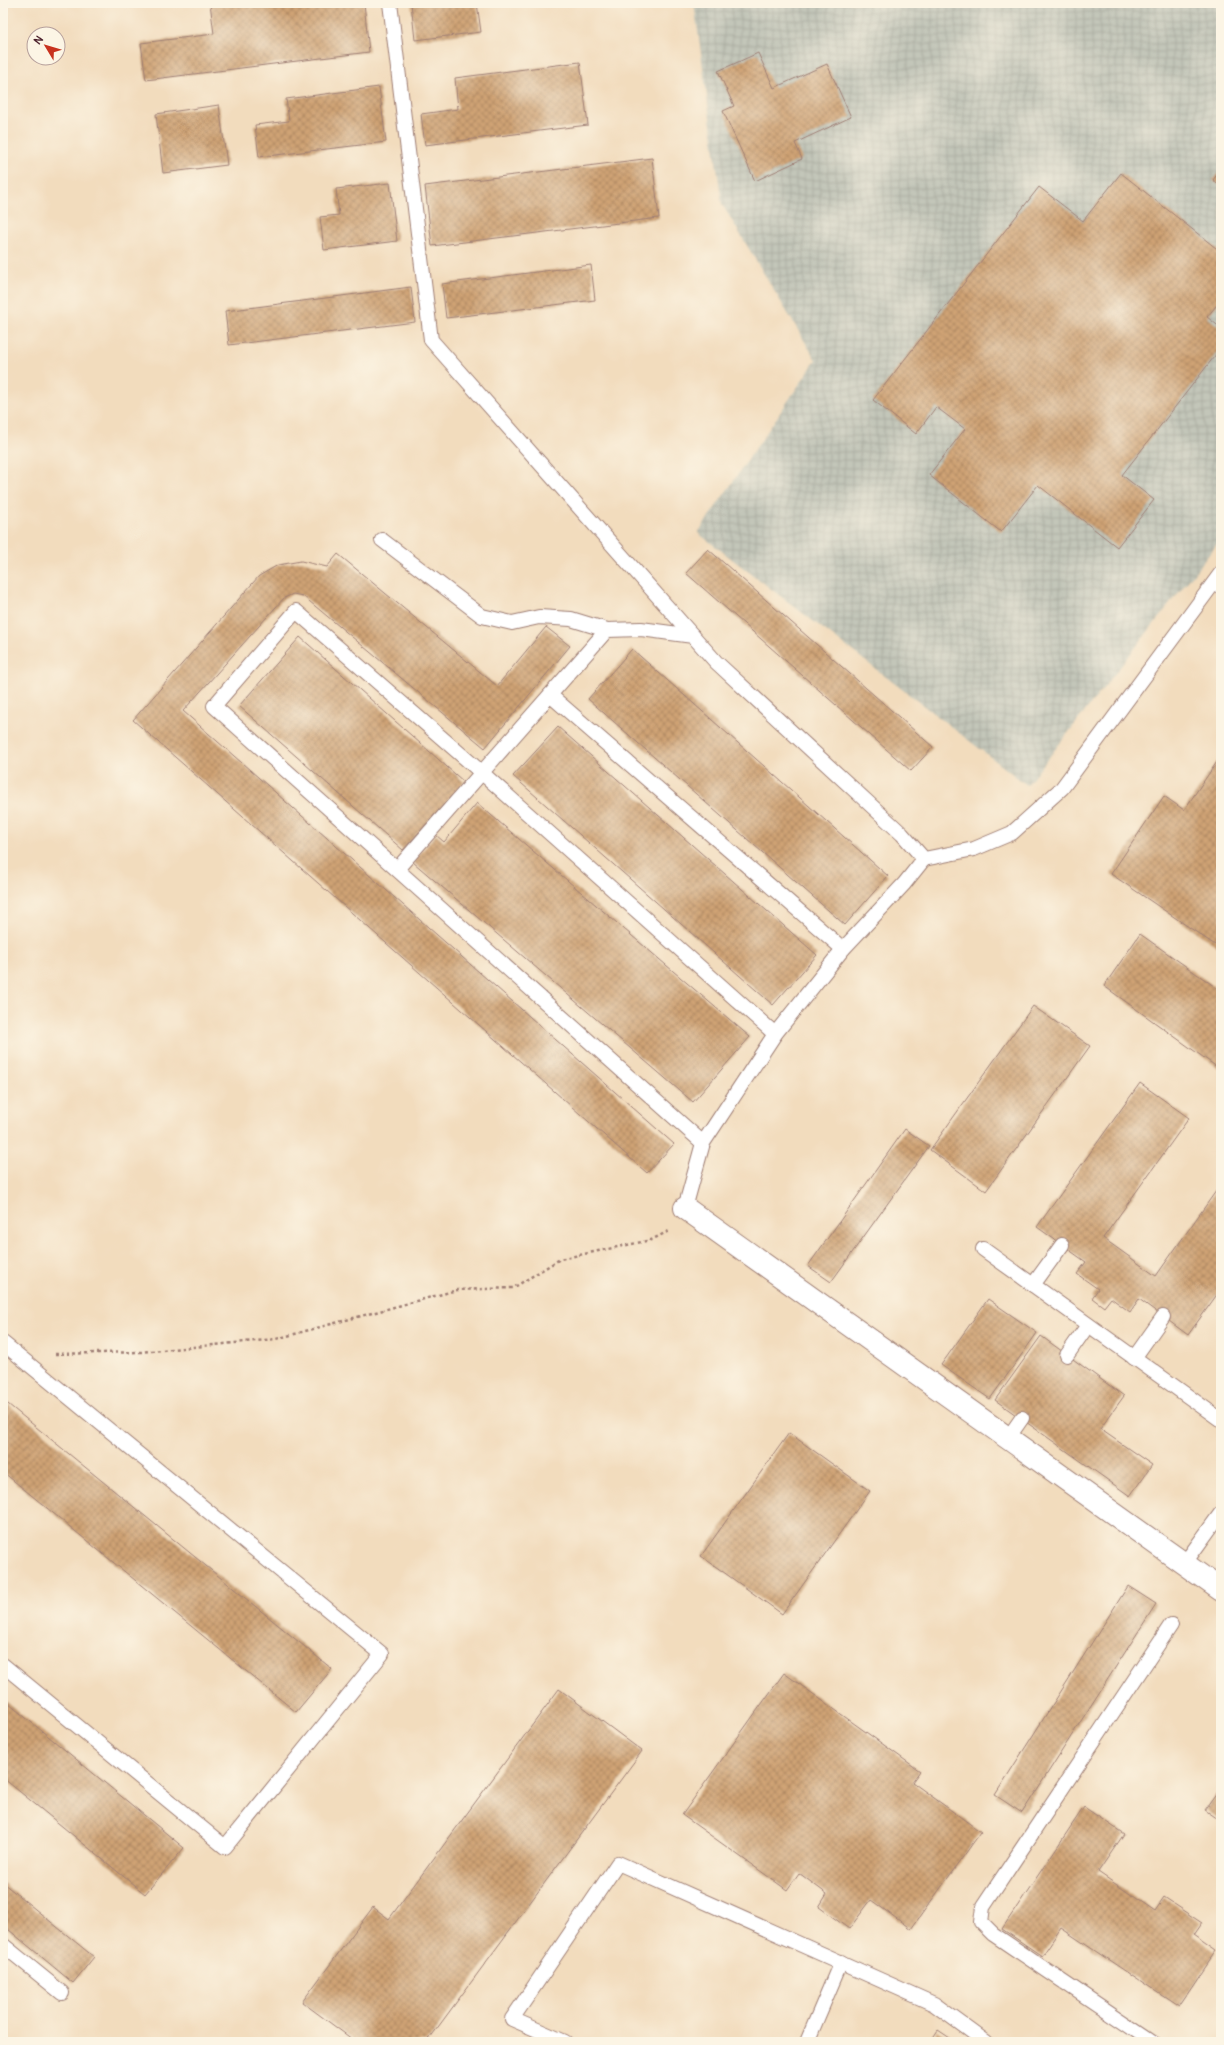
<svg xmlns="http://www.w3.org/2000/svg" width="1224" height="2045" viewBox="0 0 1224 2045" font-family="Pangolin,sans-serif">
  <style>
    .industrial { fill: url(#industrial-grid) }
    .building { fill: url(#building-cross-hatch) }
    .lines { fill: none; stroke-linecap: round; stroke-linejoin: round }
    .service-casing { stroke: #9e7e74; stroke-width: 16 }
    .minor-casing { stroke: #9e7e74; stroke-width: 24 }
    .path { stroke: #9e7e74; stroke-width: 2.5; stroke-dasharray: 3 3; stroke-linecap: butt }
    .service { stroke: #fff; stroke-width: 14 }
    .minor { stroke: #fff; stroke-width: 22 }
  </style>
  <defs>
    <pattern id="industrial-grid" width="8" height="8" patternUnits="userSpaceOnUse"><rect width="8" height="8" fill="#c3c6b9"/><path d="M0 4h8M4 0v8" fill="none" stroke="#a9aa9f"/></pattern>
    <pattern id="building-cross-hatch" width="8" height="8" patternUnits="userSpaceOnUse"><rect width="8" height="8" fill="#cfa375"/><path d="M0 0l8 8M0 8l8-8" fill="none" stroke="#aa8460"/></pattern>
  </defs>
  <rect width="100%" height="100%" fill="#fcf5e5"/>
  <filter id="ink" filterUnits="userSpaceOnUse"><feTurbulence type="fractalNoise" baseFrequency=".025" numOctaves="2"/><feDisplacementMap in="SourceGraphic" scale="8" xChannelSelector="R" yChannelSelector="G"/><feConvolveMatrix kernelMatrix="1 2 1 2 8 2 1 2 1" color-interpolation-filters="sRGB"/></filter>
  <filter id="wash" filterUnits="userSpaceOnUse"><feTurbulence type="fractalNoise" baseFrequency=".012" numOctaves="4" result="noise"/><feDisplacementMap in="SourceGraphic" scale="16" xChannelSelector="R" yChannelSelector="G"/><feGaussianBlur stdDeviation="0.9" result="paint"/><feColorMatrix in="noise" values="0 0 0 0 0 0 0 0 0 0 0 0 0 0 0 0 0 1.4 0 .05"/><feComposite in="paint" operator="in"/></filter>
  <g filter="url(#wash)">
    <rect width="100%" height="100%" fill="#f2dcbd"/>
    <polygon class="industrial" points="694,3 1221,3 1221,539 1027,785 698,533 816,360 722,204"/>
    <g id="blocks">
      <g class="building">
        <polygon points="210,3 364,3 369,52 146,80 141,43 214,34"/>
        <polygon points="411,3 477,3 481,32 415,40"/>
        <polygon points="758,53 774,88 827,64 851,117 795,143 802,159 755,181 723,111 734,106 718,71"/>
        <polygon points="580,62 588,125 425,145 421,114 458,109 455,78"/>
        <polygon points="379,87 386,142 259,157 255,125 289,121 286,99"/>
        <polygon points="219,105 227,165 163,173 156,114"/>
        <polygon points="652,158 659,218 432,246 425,186"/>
        <polygon points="1221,169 1221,186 1213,180"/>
        <polygon points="1121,173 1221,252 1221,300 1207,317 1221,328 1221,348 1122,475 1154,500 1117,547 1038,485 1001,532 929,475 965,429 936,407 916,434 873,400 1039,187 1083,221"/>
        <polygon points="390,183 397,241 324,250 320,217 339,215 336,189"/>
        <polygon points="591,265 595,300 446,318 442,284"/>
        <polygon points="411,287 415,322 229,345 225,311"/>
        <polygon points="708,549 933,747 911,771 686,573"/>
        <polygon points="338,554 497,686 546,627 570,646 485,748 303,596 293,594 284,598 183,711 674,1144 647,1173 133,720 259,576 278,565 301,561 327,567"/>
        <polygon points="300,637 464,782 403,850 239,706"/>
        <polygon points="632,649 888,876 845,925 588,699"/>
        <polygon points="558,727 817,955 773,1005 513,776"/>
        <polygon points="1221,756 1221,949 1111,874 1164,796 1184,810"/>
        <polygon points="477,803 750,1037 693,1102 413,862 436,835 444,842"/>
        <polygon points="1140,934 1221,991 1221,1070 1104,986"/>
        <polygon points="1033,1006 1090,1046 986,1191 930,1150"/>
        <polygon points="1140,1083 1189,1118 1103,1238 1156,1276 1221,1184 1221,1289 1188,1335 1139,1299 1130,1312 1111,1298 1104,1307 1092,1298 1098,1289 1077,1274 1086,1262 1037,1227"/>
        <polygon points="905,1129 929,1146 831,1282 808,1266"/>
        <polygon points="988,1299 1037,1333 990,1399 941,1365"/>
        <polygon points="1041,1336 1124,1396 1100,1429 1152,1465 1130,1496 995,1400"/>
        <polygon points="3,1400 332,1669 296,1712 3,1472"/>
        <polygon points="789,1433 870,1491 782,1614 701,1556"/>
        <polygon points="1128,1586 1156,1604 1022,1813 995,1795"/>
        <polygon points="784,1673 920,1771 912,1782 981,1832 911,1929 871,1900 849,1929 819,1907 827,1894 799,1873 787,1890 682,1815"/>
        <polygon points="559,1689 642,1751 427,2042 356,2042 302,2002 373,1907 389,1919"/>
        <polygon points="3,1699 184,1848 145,1894 3,1778"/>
        <polygon points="1221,1788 1221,1821 1205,1810"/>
        <polygon points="1084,1807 1124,1834 1098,1872 1155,1911 1164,1898 1202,1923 1193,1936 1216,1952 1179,2007 1061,1928 1042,1956 1002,1929"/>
        <polygon points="3,1883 94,1957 73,1983 3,1925"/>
        <polygon points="938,2030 956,2042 930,2042"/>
      </g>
    </g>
  </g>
  <g filter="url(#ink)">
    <use href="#blocks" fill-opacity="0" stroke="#9e7e74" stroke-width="1"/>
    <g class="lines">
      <defs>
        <g id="service">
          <polyline points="390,3 431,340 716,662 902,834 924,859 974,849 1012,833 1062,788 1221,573"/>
          <polyline points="382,540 482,616 512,623 539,617 571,619 607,630"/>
          <polyline points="550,695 843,949"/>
          <polyline points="398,868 607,630 641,629 693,636"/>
          <polyline points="703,1143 214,706 296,611 481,772 775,1034"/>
          <polyline points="685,1208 703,1143 775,1034 843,949 904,884 924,859"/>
          <polyline points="983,1249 1221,1420"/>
          <polyline points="1033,1285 1062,1245"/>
          <polyline points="3,1343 382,1654 225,1847 3,1665"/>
          <polyline points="1067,1355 1088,1325"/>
          <polyline points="1134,1358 1163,1317"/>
          <polyline points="1008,1438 1022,1418"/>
          <polyline points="1184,1564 1221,1513"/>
          <polyline points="3,1945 62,1993"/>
          <polyline points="565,2042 512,2019 618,1863 934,2004 986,2042"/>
          <polyline points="807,2042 841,1962"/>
          <polyline points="1153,2042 993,1934 981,1922 983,1907 1171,1625"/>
        </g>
        <polyline id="minor" points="685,1208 1221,1590"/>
      </defs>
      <use href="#service" class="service-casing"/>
      <use href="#minor" class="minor-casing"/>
      <polyline class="path" points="55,1354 141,1352 276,1339 457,1290 513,1288 560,1259 651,1240 669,1231"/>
      <use href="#service" class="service"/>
      <use href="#minor" class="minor"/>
    </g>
  </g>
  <rect width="1224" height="2045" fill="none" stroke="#fcf5e5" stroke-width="16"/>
  <g transform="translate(46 46) rotate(308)"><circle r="19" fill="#fcf5e5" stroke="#b59f9b"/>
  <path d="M0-3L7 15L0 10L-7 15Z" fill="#c8321e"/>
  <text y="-6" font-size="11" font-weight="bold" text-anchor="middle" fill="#4a1f2b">N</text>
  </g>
</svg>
